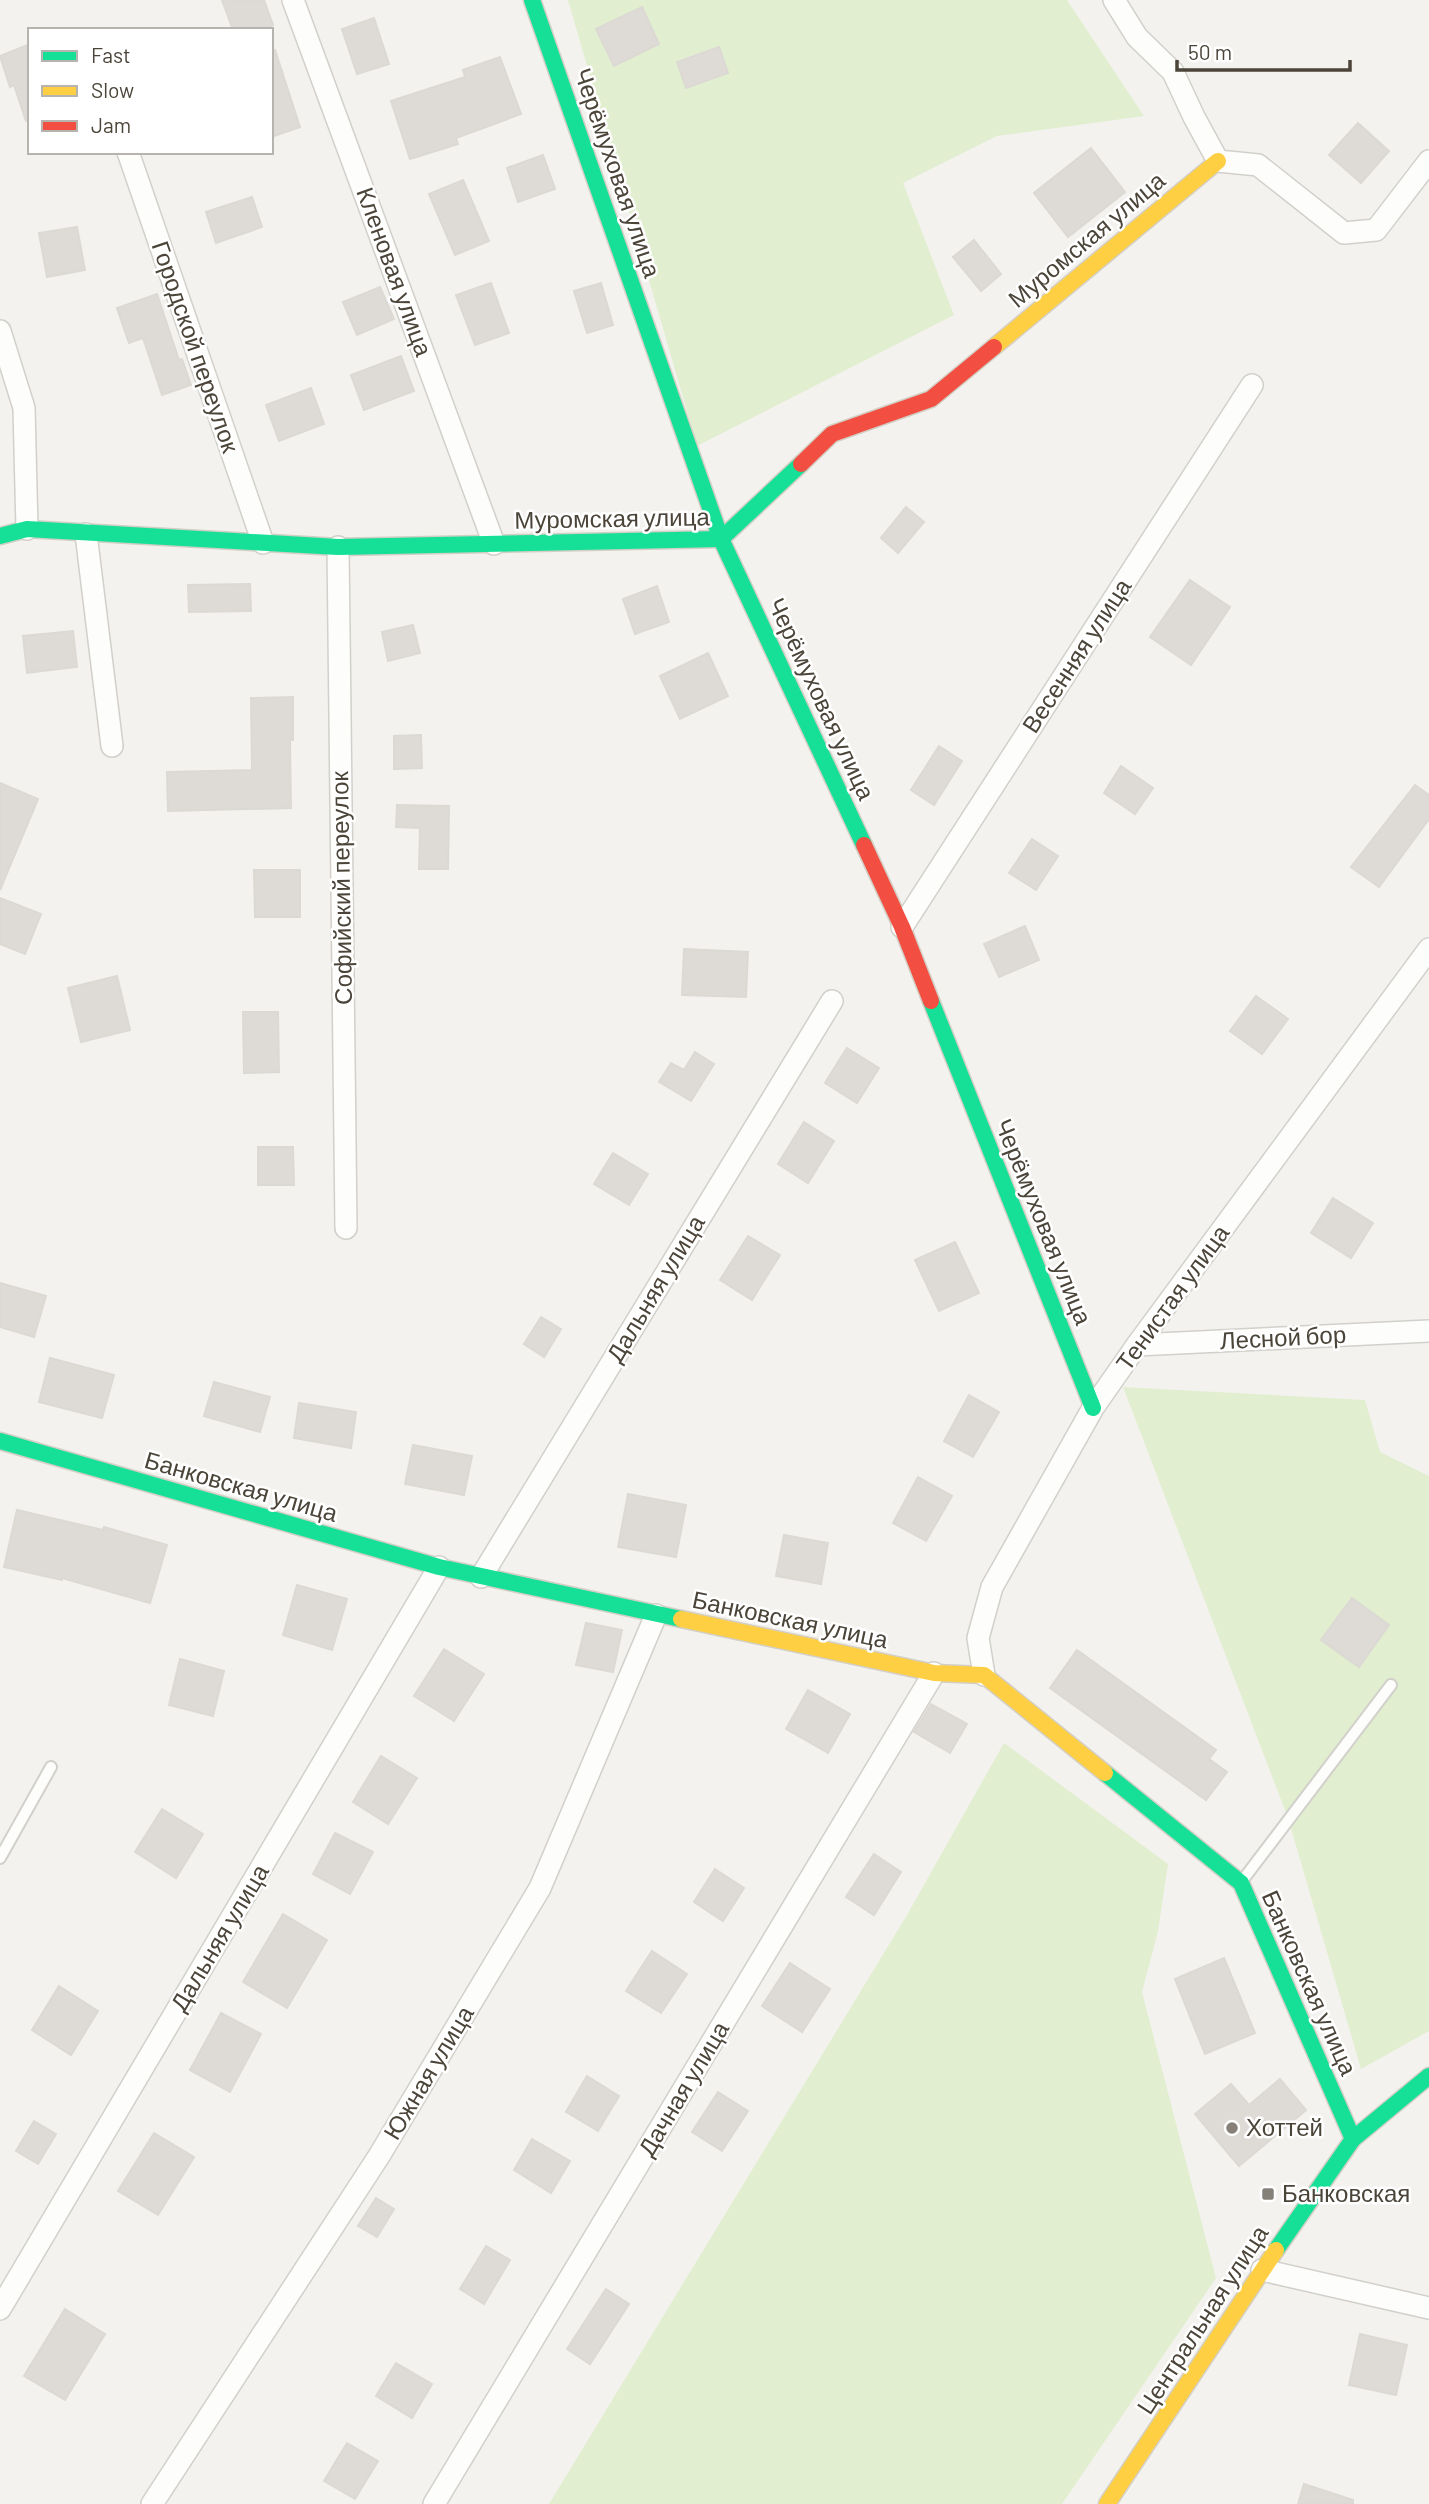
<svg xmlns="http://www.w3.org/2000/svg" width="1429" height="2504" viewBox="0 0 1429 2504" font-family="Barlow,sans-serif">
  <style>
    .green { fill: #e1eecf }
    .building { fill: #dedbd6; stroke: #dcd9d4; stroke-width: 2 }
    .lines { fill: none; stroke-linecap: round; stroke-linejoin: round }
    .lane-casing { stroke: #d2d0cb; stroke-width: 14 }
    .street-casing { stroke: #d2d0cb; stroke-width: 24 }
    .fast-casing { stroke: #d3cfc5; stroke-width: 19 }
    .slow-casing { stroke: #d3cfc5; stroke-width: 19 }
    .jam-casing { stroke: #d3cfc5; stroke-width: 19 }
    .lane { stroke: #fdfdfc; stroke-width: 10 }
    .street { stroke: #fdfdfc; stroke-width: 21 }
    .fast { stroke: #16e098; stroke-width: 16 }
    .slow { stroke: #ffcf43; stroke-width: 16 }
    .jam { stroke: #f24e42; stroke-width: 16 }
    .poi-dot { fill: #868178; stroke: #fff; stroke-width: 2.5 }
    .labels { text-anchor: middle; stroke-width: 5; stroke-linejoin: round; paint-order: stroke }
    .street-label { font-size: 24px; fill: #4b4439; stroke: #fff }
    .poi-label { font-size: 24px; fill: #4b4439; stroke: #fff; text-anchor: start }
  </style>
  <rect width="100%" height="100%" fill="#f4f2ee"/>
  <g class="green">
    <polygon points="568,0 1067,0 1144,116 997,136 903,183 954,315 697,446"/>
    <polygon points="1123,1387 1365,1400 1380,1452 1429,1476 1429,2031 1361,2069 1288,1818"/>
    <polygon points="1004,1743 1168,1864 1158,1931 1142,1992 1216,2278 1062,2504 549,2504 907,1915"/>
  </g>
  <g class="building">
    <polygon points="222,0 264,0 273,25 262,30 233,30"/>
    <polygon points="642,7 659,44 614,66 596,29"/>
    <polygon points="374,18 389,64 357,74 342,29"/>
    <polygon points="30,44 30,120 26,121 14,85 10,87 0,56"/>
    <polygon points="719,47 728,73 686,88 677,62"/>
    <polygon points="271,50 275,50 300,127 271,137"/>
    <polygon points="500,57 521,114 456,138 458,144 410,159 391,101 465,77 463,70"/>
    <polygon points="1358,123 1389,151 1361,183 1329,155"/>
    <polygon points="1091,148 1125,192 1068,237 1034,193"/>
    <polygon points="543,155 555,189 518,202 507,168"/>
    <polygon points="463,180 489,241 455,255 429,194"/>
    <polygon points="252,197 262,227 216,243 206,212"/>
    <polygon points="77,227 85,270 47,277 39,233"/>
    <polygon points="974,240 1001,274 981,291 953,257"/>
    <polygon points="491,283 509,333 475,345 456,295"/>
    <polygon points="601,283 613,325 587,333 574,291"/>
    <polygon points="380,287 394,319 357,335 343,302"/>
    <polygon points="157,294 179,360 182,359 191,385 162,395 143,338 129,343 117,308"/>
    <polygon points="401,356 414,391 364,410 351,375"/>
    <polygon points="311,388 324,424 279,441 266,405"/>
    <polygon points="906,507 924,522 898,553 881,538"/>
    <polygon points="1190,580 1230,607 1191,665 1150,637"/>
    <polygon points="250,584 251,611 189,612 188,585"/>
    <polygon points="657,586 669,622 635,634 623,599"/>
    <polygon points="413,625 420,653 388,661 382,632"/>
    <polygon points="73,631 77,667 27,673 23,636"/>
    <polygon points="708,653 728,696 680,719 660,676"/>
    <polygon points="293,697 293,740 290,740 291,808 168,811 167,772 252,770 251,698"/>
    <polygon points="421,735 422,768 394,769 394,736"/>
    <polygon points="939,746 962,761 934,805 911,790"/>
    <polygon points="1121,766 1153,788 1135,814 1104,793"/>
    <polygon points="0,783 38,799 0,890"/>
    <polygon points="1415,785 1429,795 1429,819 1379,887 1351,867"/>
    <polygon points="397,805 449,806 448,869 419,869 420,828 396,827"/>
    <polygon points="1032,839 1058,856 1036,890 1009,873"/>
    <polygon points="254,870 300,870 300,917 255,917"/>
    <polygon points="0,898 41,914 25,954 0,944"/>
    <polygon points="1025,926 1039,960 999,977 984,944"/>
    <polygon points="684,949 748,952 746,997 682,995"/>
    <polygon points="117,976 130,1030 81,1042 68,988"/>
    <polygon points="1256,996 1288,1019 1262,1054 1230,1031"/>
    <polygon points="243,1012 278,1012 279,1072 244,1073"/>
    <polygon points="847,1048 879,1068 857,1103 825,1083"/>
    <polygon points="695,1052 714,1064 691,1101 659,1082 671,1063 684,1070"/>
    <polygon points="804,1122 834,1141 808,1183 778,1164"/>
    <polygon points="258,1147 293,1147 294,1185 258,1185"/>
    <polygon points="613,1153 648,1174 629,1205 594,1184"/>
    <polygon points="1333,1198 1373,1223 1351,1258 1311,1233"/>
    <polygon points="748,1236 780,1255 752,1300 720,1280"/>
    <polygon points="955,1242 979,1293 939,1311 915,1260"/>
    <polygon points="0,1283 46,1296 34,1337 0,1327"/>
    <polygon points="541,1317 561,1329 544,1357 524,1344"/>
    <polygon points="50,1358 114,1375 102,1418 39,1402"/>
    <polygon points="214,1382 270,1397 260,1432 204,1416"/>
    <polygon points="969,1395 999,1412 973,1457 944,1441"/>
    <polygon points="299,1403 356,1412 351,1448 294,1438"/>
    <polygon points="413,1445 472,1456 464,1495 405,1484"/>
    <polygon points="918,1477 952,1496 926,1541 893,1523"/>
    <polygon points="628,1494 686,1505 676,1557 618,1547"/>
    <polygon points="17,1510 103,1530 104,1527 167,1545 150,1603 62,1578 62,1580 4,1567"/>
    <polygon points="784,1535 828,1543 821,1584 776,1576"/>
    <polygon points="297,1585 347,1599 332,1650 283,1635"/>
    <polygon points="1352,1598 1389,1625 1359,1667 1321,1640"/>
    <polygon points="586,1623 622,1630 613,1672 576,1665"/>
    <polygon points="444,1649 484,1674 454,1721 414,1696"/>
    <polygon points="1077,1650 1216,1750 1209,1759 1227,1772 1206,1800 1050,1688"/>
    <polygon points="180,1659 224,1671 213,1716 169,1705"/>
    <polygon points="808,1690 850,1714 828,1753 786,1729"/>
    <polygon points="931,1704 967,1724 950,1753 914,1732"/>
    <polygon points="381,1756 417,1778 388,1824 353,1802"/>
    <polygon points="162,1809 203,1834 176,1878 135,1852"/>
    <polygon points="335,1833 373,1852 350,1894 313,1874"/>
    <polygon points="874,1854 901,1872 874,1915 846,1897"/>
    <polygon points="715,1869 744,1888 723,1921 694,1902"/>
    <polygon points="283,1914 327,1940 287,2008 243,1982"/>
    <polygon points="652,1951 687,1974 661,2013 626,1991"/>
    <polygon points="1224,1958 1255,2033 1205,2054 1175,1979"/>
    <polygon points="790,1963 830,1989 802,2032 762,2006"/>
    <polygon points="59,1986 98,2011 71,2055 32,2030"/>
    <polygon points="221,2013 261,2034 230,2092 190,2070"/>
    <polygon points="587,2076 619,2096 598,2131 566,2112"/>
    <polygon points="1280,2079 1306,2110 1239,2166 1195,2114 1231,2084 1249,2105"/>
    <polygon points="718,2092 748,2111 722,2151 692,2132"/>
    <polygon points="34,2121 56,2134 38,2164 16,2151"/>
    <polygon points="154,2133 194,2157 158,2215 118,2191"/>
    <polygon points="532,2139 570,2161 551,2193 514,2170"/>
    <polygon points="376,2198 394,2209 377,2237 358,2226"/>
    <polygon points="486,2246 510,2260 484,2304 460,2289"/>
    <polygon points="606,2289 629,2304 590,2364 567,2349"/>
    <polygon points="65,2309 105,2334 65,2400 24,2376"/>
    <polygon points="1360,2334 1407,2345 1396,2395 1349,2385"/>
    <polygon points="396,2363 432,2384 412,2418 376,2396"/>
    <polygon points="347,2443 378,2461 355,2499 324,2481"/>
    <polygon points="1304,2484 1353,2500 1353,2504 1298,2504"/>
  </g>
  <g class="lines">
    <defs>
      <g id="lane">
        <polyline points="0,1858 51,1767"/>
        <polyline points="1242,1881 1391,1685"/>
      </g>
      <g id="street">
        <polyline points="293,0 494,544"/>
        <polyline points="1114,0 1137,37 1173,72 1194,117 1218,161 1258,165 1344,233 1376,230 1429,161"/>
        <polyline points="128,152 263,543"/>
        <polyline points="0,331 24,408 27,529"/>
        <polyline points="86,534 112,746"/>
        <polyline points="338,547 346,1228"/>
        <polyline points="902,927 1252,385"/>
        <polyline points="1137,1345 1429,1331"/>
        <polyline points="481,1577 832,1001"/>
        <polyline points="984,1675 978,1638 992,1587 1093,1408 1137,1345 1429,949"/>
        <polyline points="1262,2270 1429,2308"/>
        <polyline points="0,2309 439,1567"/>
        <polyline points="152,2504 379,2156 540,1888 656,1615"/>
        <polyline points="434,2504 934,1673"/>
      </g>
      <g id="fast">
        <polyline points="532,0 721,539 864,845"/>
        <polyline points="0,536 27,529 338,547 721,539 801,464"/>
        <polyline points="931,1001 1093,1408"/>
        <polyline points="0,1441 439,1567 681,1619"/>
        <polyline points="1105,1773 1241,1883 1353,2139"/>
        <polyline points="1276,2250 1353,2139 1429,2076"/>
      </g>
      <g id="slow">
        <polyline points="994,347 1218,161"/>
        <polyline points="681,1619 934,1673 984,1675 1105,1773"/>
        <polyline points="1107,2504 1276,2250"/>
      </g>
      <g id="jam">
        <polyline points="801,464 832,434 931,399 994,347"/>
        <polyline points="864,845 902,927 931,1001"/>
      </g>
    </defs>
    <use href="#lane" class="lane-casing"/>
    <use href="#street" class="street-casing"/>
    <use href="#fast" class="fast-casing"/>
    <use href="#slow" class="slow-casing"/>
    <use href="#jam" class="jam-casing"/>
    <use href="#lane" class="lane"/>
    <use href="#street" class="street"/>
    <use href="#fast" class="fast"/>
    <use href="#slow" class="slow"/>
    <use href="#jam" class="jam"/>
  </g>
  <g class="poi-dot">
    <circle cx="1232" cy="2128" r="7"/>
    <rect x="1261" y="2187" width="14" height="14" rx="3.5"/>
  </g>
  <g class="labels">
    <g class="street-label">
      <text transform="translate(617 173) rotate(71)" y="8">Черёмуховая улица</text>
      <text transform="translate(1087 240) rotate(-40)" y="8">Муромская улица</text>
      <text transform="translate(394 272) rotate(70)" y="8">Кленовая улица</text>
      <text transform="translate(195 347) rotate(71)" y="8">Городской переулок</text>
      <text transform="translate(612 519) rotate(-1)" y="8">Муромская улица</text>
      <text transform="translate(1077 656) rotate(-57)" y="8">Весенняя улица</text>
      <text transform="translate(821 699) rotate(65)" y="8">Черёмуховая улица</text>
      <text transform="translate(342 888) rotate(-91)" y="8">Софийский переулок</text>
      <text transform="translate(1043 1222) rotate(68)" y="8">Черёмуховая улица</text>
      <text transform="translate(656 1289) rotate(-59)" y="8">Дальняя улица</text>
      <text transform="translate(1173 1298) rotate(-54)" y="8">Тенистая улица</text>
      <text transform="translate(1283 1338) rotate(-3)" y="8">Лесной бор</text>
      <text transform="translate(241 1487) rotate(16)" y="8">Банковская улица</text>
      <text transform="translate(790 1620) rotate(12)" y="8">Банковская улица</text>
      <text transform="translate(220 1938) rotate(-59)" y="8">Дальняя улица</text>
      <text transform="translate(1309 1983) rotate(66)" y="8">Банковская улица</text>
      <text transform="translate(429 2073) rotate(-59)" y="8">Южная улица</text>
      <text transform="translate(684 2089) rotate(-59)" y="8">Дачная улица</text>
      <text transform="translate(1203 2320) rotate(-57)" y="8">Центральная улица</text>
    </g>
    <g class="poi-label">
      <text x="1246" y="2136">Хоттей</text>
      <text x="1282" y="2202">Банковская</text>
    </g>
  </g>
  <rect x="28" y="28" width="245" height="126" fill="#ffffff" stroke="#b7b4b0" stroke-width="2"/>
  <rect x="42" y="51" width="35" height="10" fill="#16e098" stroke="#b7b4b0" stroke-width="2"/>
  <text x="91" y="63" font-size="21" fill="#4b4439">Fast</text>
  <rect x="42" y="86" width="35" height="10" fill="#ffcf43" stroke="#b7b4b0" stroke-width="2"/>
  <text x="91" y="98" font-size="21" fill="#4b4439">Slow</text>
  <rect x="42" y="121" width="35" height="10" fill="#f24e42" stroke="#b7b4b0" stroke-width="2"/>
  <text x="91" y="133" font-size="21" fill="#4b4439">Jam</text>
  <path d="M1177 60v10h173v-10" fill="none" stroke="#4b4439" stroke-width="3.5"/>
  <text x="1188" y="60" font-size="21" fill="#4b4439" stroke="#ffffff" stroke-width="5" paint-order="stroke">50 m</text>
</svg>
